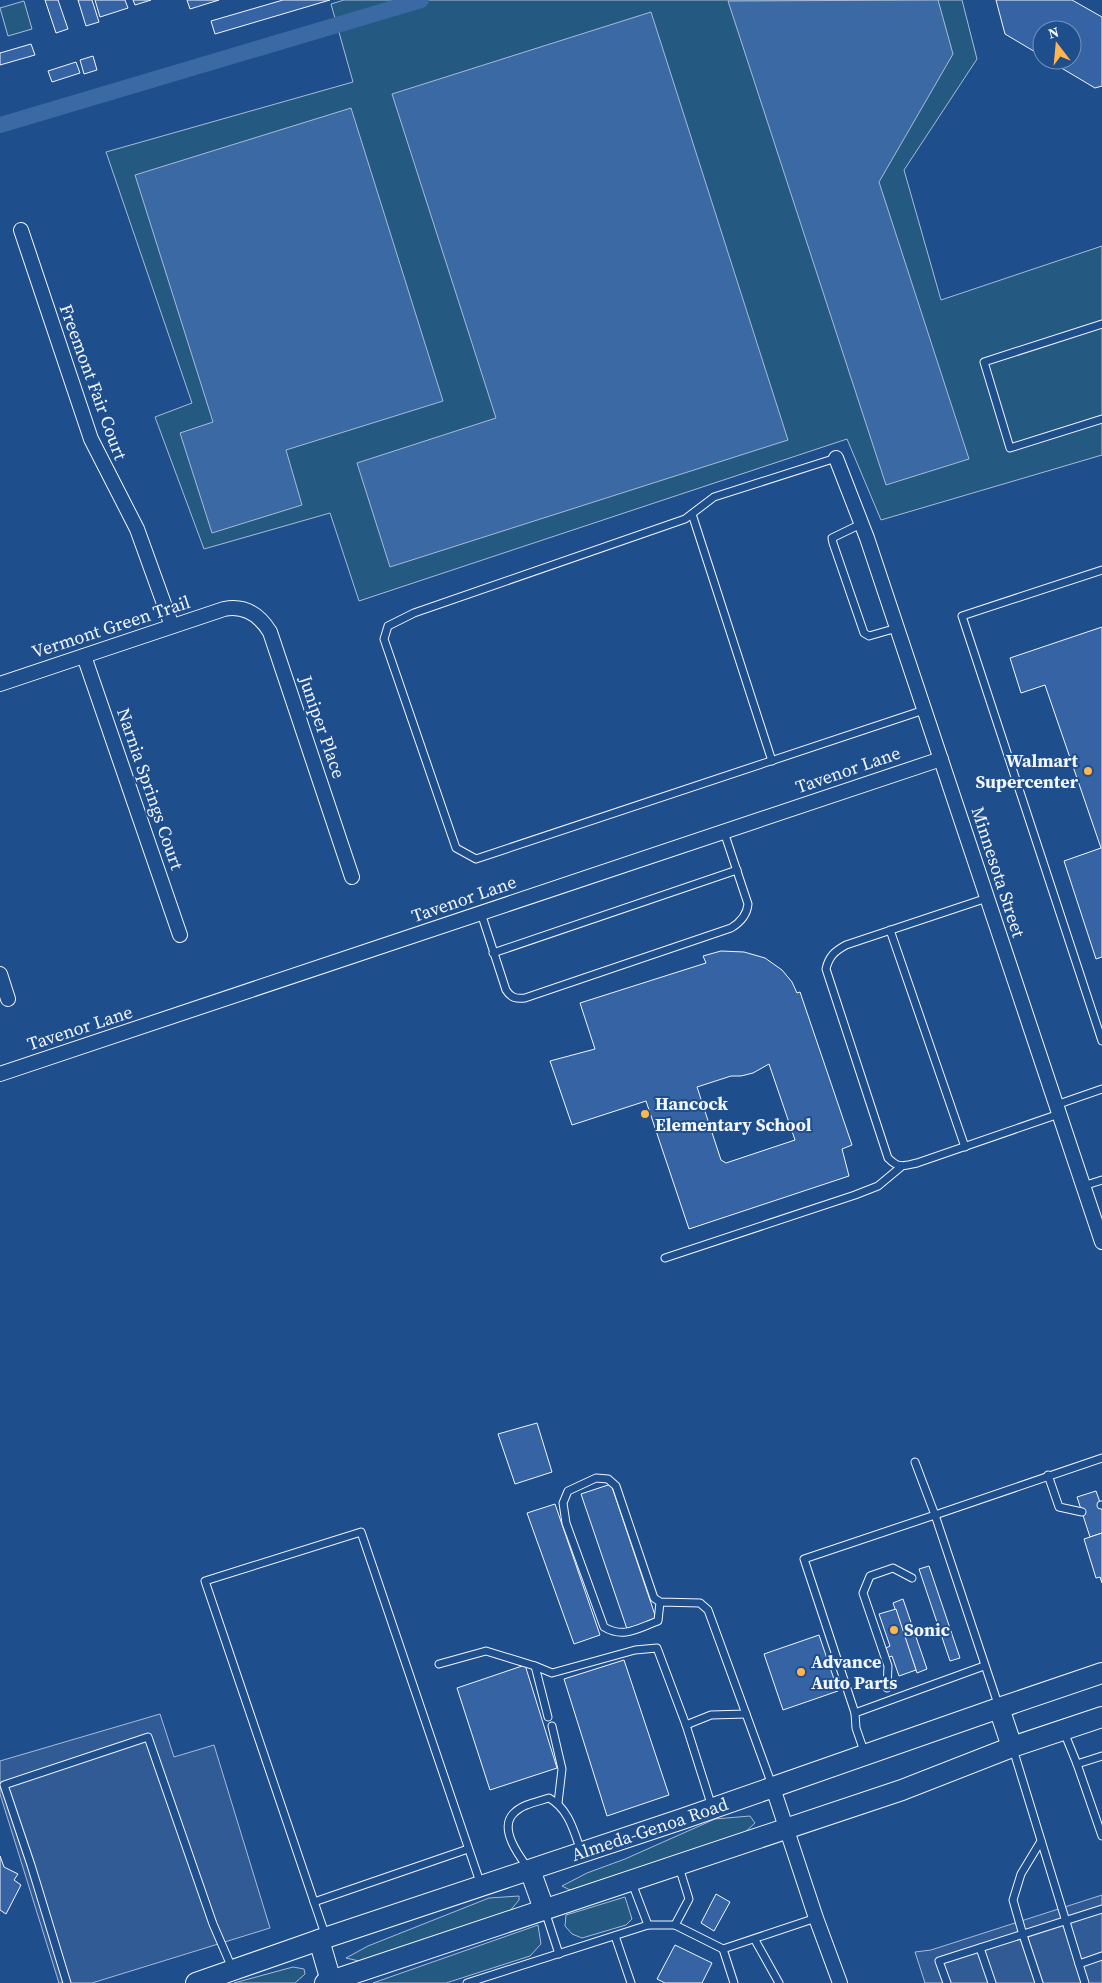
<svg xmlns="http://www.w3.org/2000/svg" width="1102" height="1983" viewBox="0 0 1102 1983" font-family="'Source Serif 4',serif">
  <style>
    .green { fill: #245a82; stroke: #a8bbd7 }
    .parking { fill: #305b95; stroke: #a8bbd7 }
    .water { fill: #3b69a3; stroke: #a8bbd7 }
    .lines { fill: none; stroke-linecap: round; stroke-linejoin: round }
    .canal { stroke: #3b69a3; stroke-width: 16 }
    .building { fill: #3563a3; stroke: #f2f6ff; fill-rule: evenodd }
    .service-casing { stroke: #f2f6ff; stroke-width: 9 }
    .minor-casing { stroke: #f2f6ff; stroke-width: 16 }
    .secondary-casing { stroke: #f2f6ff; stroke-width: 22 }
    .service { stroke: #1f4e8c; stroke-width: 7 }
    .minor { stroke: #1f4e8c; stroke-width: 14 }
    .secondary { stroke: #1f4e8c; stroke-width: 20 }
    .poi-dot { fill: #ffb74d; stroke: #1f4e8c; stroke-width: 2 }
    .labels { text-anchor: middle; stroke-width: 4; stroke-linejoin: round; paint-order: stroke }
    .street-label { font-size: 18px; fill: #f2f6ff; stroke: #1f4e8c }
    .poi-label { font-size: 18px; font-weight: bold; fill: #f2f6ff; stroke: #1f4e8c; text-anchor: start }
  </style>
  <rect width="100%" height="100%" fill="#1f4e8c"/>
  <g class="green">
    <polygon points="344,0 962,0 977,59 904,170 941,300 1102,246 1102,455 881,520 847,439 359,601 330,513 204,549 155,417 192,403 106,152 353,82 331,4"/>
    <polygon points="24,1 32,29 8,36 0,8"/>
    <polygon points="750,1816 755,1823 743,1834 570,1890 562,1886 587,1873 625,1859 715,1819"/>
    <polygon points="519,1896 519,1900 509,1912 381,1957 359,1961 346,1958 368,1946 489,1898"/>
    <polygon points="625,1897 632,1919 626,1925 582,1938 572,1934 565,1926 566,1915"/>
    <polygon points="538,1925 541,1944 530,1956 446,1983 373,1983"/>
    <polygon points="293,1967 304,1969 305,1974 295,1983 234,1983"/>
  </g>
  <g class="parking">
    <polygon points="160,1714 174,1757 214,1745 270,1928 92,1983 59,1983 0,1794 0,1761"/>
    <polygon points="1102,1895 1102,1983 925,1983 915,1952 931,1950"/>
  </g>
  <g class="water">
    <polygon points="938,0 953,54 879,182 969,459 886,485 728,1"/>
    <polygon points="651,12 788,440 390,567 357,463 496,418 392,94"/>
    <polygon points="351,108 443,401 286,450 302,505 212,533 180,433 213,422 135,175"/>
  </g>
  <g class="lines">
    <polyline class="canal" points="0,125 421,0"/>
  </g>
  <g class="building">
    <polygon points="45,0 58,0 68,29 56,33"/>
    <polygon points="78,0 92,0 99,22 86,26"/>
    <polygon points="95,0 125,0 128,8 100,17"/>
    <polygon points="133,0 151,0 135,5"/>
    <polygon points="187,0 219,0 190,9"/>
    <polygon points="283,0 330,0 215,34 211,21"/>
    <polygon points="996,0 1072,0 1102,17 1102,86 1095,88 1048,60 1072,60 1072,30 1042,30 1042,56 1005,34"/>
    <polygon points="31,44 35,55 0,65 0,53"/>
    <polygon points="93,56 97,70 84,74 80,60"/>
    <polygon points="76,62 80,73 52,82 48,71"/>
    <polygon points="1102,627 1102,957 1096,959 1064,861 1101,848 1045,685 1021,693 1010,658"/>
    <path d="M721 951 744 952 765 958 782 970 792 982 797 993 800 992 852 1145 842 1149 849 1176 689 1229 646 1101 572 1125 550 1061 595 1049 580 1003 706 963 703 956ZM769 1064 795 1140 726 1163 721 1160 697 1087 731 1076H741L753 1073Z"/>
    <polygon points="537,1423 552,1472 515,1484 498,1434"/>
    <polygon points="611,1484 656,1618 627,1629 581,1494"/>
    <polygon points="1096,1491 1102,1508 1102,1533 1090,1537 1077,1497"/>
    <polygon points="555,1504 600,1635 574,1644 527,1513"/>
    <polygon points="1102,1533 1102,1583 1100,1577 1096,1578 1084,1539"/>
    <polygon points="929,1566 960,1658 950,1661 919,1569"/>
    <polygon points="903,1599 927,1669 917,1673 893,1603"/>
    <polygon points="896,1609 916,1670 899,1676 892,1656 889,1657 886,1648 890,1646 879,1614"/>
    <polygon points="819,1635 838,1691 783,1710 764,1654"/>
    <polygon points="624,1660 669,1795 607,1816 564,1679"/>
    <polygon points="525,1665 557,1768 490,1790 457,1688"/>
    <polygon points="0,1856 4,1867 18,1874 14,1880 21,1885 6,1914 0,1910"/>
    <polygon points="716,1894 730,1902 714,1931 701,1923"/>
    <polygon points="675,1945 712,1963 702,1983 665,1983 657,1979"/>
  </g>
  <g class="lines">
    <defs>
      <g id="service">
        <polyline points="1102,324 984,362 1010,448 1102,419"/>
        <polyline points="836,458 714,497 685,519 414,613 388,626 384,639 456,848 476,859 924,710"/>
        <polyline points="692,514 772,761"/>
        <polyline points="861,524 832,538 833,543 864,633 869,636 897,628"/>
        <polyline points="1102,570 962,616 1102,1041"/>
        <path d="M987 898 846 945C835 951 829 956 826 969L888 1158C899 1169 903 1166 917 1163L1059 1114"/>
        <path d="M481 913 506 990C511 998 516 999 525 998L731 928C741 922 747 915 748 904L724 832"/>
        <polyline points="890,930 965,1147"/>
        <polyline points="493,953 737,870"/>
        <polyline points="1056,1105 1102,1089"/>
        <polyline points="1083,1186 1102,1180"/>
        <polyline points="665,1258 855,1195 878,1186 902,1166"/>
        <polyline points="1048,1475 1059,1507 1082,1512"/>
        <polyline points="1101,1505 1102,1505"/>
        <path d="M660 1602 658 1621C638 1628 624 1639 604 1627L566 1523 563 1503 568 1491 596 1478 608 1479 616 1486 654 1598 660 1602 700 1603 708 1610 772 1785"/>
        <polyline points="439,1664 486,1651 535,1666 552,1673 635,1650 657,1648 686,1725"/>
        <polyline points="535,1666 548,1717"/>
        <polyline points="887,1688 888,1666 863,1593 870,1576 893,1568 912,1578"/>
        <polyline points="999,1707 935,1515 1102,1458"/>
        <polyline points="855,1713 804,1559 935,1515 915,1462"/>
        <polyline points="552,1726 562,1769 558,1803"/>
        <polyline points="1064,1732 1077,1764 1102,1836"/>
        <polyline points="1013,1749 1079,1964"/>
        <polyline points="865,1754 856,1728 855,1713 984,1666"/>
        <polyline points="1077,1764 1102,1756"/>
        <polyline points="712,1807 686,1725 711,1715 746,1714"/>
        <path d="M528 1868C519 1856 499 1829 513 1814 522 1804 537 1802 549 1798 569 1809 574 1832 581 1851"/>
        <polyline points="632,1883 648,1925"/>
        <polyline points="314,1902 468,1849"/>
        <polyline points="545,1911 559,1954"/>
        <polyline points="675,1925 689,1899 679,1867"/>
        <polyline points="615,1936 631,1983"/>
        <polyline points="326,1937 205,1581 361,1532 481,1885"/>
        <polyline points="755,1940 779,1983"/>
        <polyline points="980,1948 992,1983"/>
        <polyline points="723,1949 734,1983"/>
        <polyline points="67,1983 31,1865 4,1785 148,1737 213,1924 232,1968"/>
        <polyline points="467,1983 648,1925 675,1925 723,1949 816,1918"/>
        <polyline points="947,1983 939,1961 1102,1909"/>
        <polyline points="1039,1983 1023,1935 1013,1900 1021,1874 1041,1841"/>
        <polyline points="1085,1983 1079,1964 1102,1956"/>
      </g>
      <g id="minor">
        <polyline points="21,230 91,439 137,529 172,626"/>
        <polyline points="836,458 867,538 1102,1242"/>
        <polyline points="84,656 180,935"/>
        <path d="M0 684 224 609C244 605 259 614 270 632L352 877"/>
        <polyline points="0,974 8,999"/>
        <polyline points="0,1074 941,759"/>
        <polyline points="773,1788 816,1918 840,1983"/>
      </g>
      <g id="secondary">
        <polyline points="999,1708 1012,1747"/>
        <polyline points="530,1870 544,1909"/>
        <polyline points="319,1940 331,1981"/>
        <path id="s1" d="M196 1983 319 1940 682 1819 999 1708 1102 1673"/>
        <polyline points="325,1983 902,1790 1012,1747 1102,1717"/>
      </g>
    </defs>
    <use href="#service" class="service-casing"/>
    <use href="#minor" class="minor-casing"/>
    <use href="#secondary" class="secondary-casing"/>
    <use href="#service" class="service"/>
    <use href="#minor" class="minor"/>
    <use href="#secondary" class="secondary"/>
  </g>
  <g class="poi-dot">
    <circle cx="1088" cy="771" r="5"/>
    <circle cx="645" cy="1114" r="5"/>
    <circle cx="894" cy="1630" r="5"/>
    <circle cx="801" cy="1672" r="5"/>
  </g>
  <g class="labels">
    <g class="street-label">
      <text transform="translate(93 382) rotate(70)" y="6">Freemont Fair Court</text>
      <text transform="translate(111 627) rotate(-18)" y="6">Vermont Green Trail</text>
      <text transform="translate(322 727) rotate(71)" y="6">Juniper Place</text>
      <text transform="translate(848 770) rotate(-19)" y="6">Tavenor Lane</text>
      <text transform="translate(150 789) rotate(71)" y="6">Narnia Springs Court</text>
      <text transform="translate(998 872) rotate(72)" y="6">Minnesota Street</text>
      <text transform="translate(464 899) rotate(-19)" y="6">Tavenor Lane</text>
      <text transform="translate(80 1028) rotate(-18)" y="6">Tavenor Lane</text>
      <text dy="6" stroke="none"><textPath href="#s1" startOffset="479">Almeda-Genoa Road</textPath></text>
    </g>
    <g class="poi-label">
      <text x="1078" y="767" text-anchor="end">Walmart<tspan x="1078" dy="21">Supercenter</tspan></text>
      <text x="655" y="1110">Hancock<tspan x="655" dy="21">Elementary School</tspan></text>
      <text x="904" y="1636">Sonic</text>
      <text x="811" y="1668">Advance<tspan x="811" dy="21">Auto Parts</tspan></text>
    </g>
  </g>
  <g transform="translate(1057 45) rotate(344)"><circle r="24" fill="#1f4e8c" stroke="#7391ba"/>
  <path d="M0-4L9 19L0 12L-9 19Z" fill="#ffb74d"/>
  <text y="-8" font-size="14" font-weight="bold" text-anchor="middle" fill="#f2f6ff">N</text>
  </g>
</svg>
